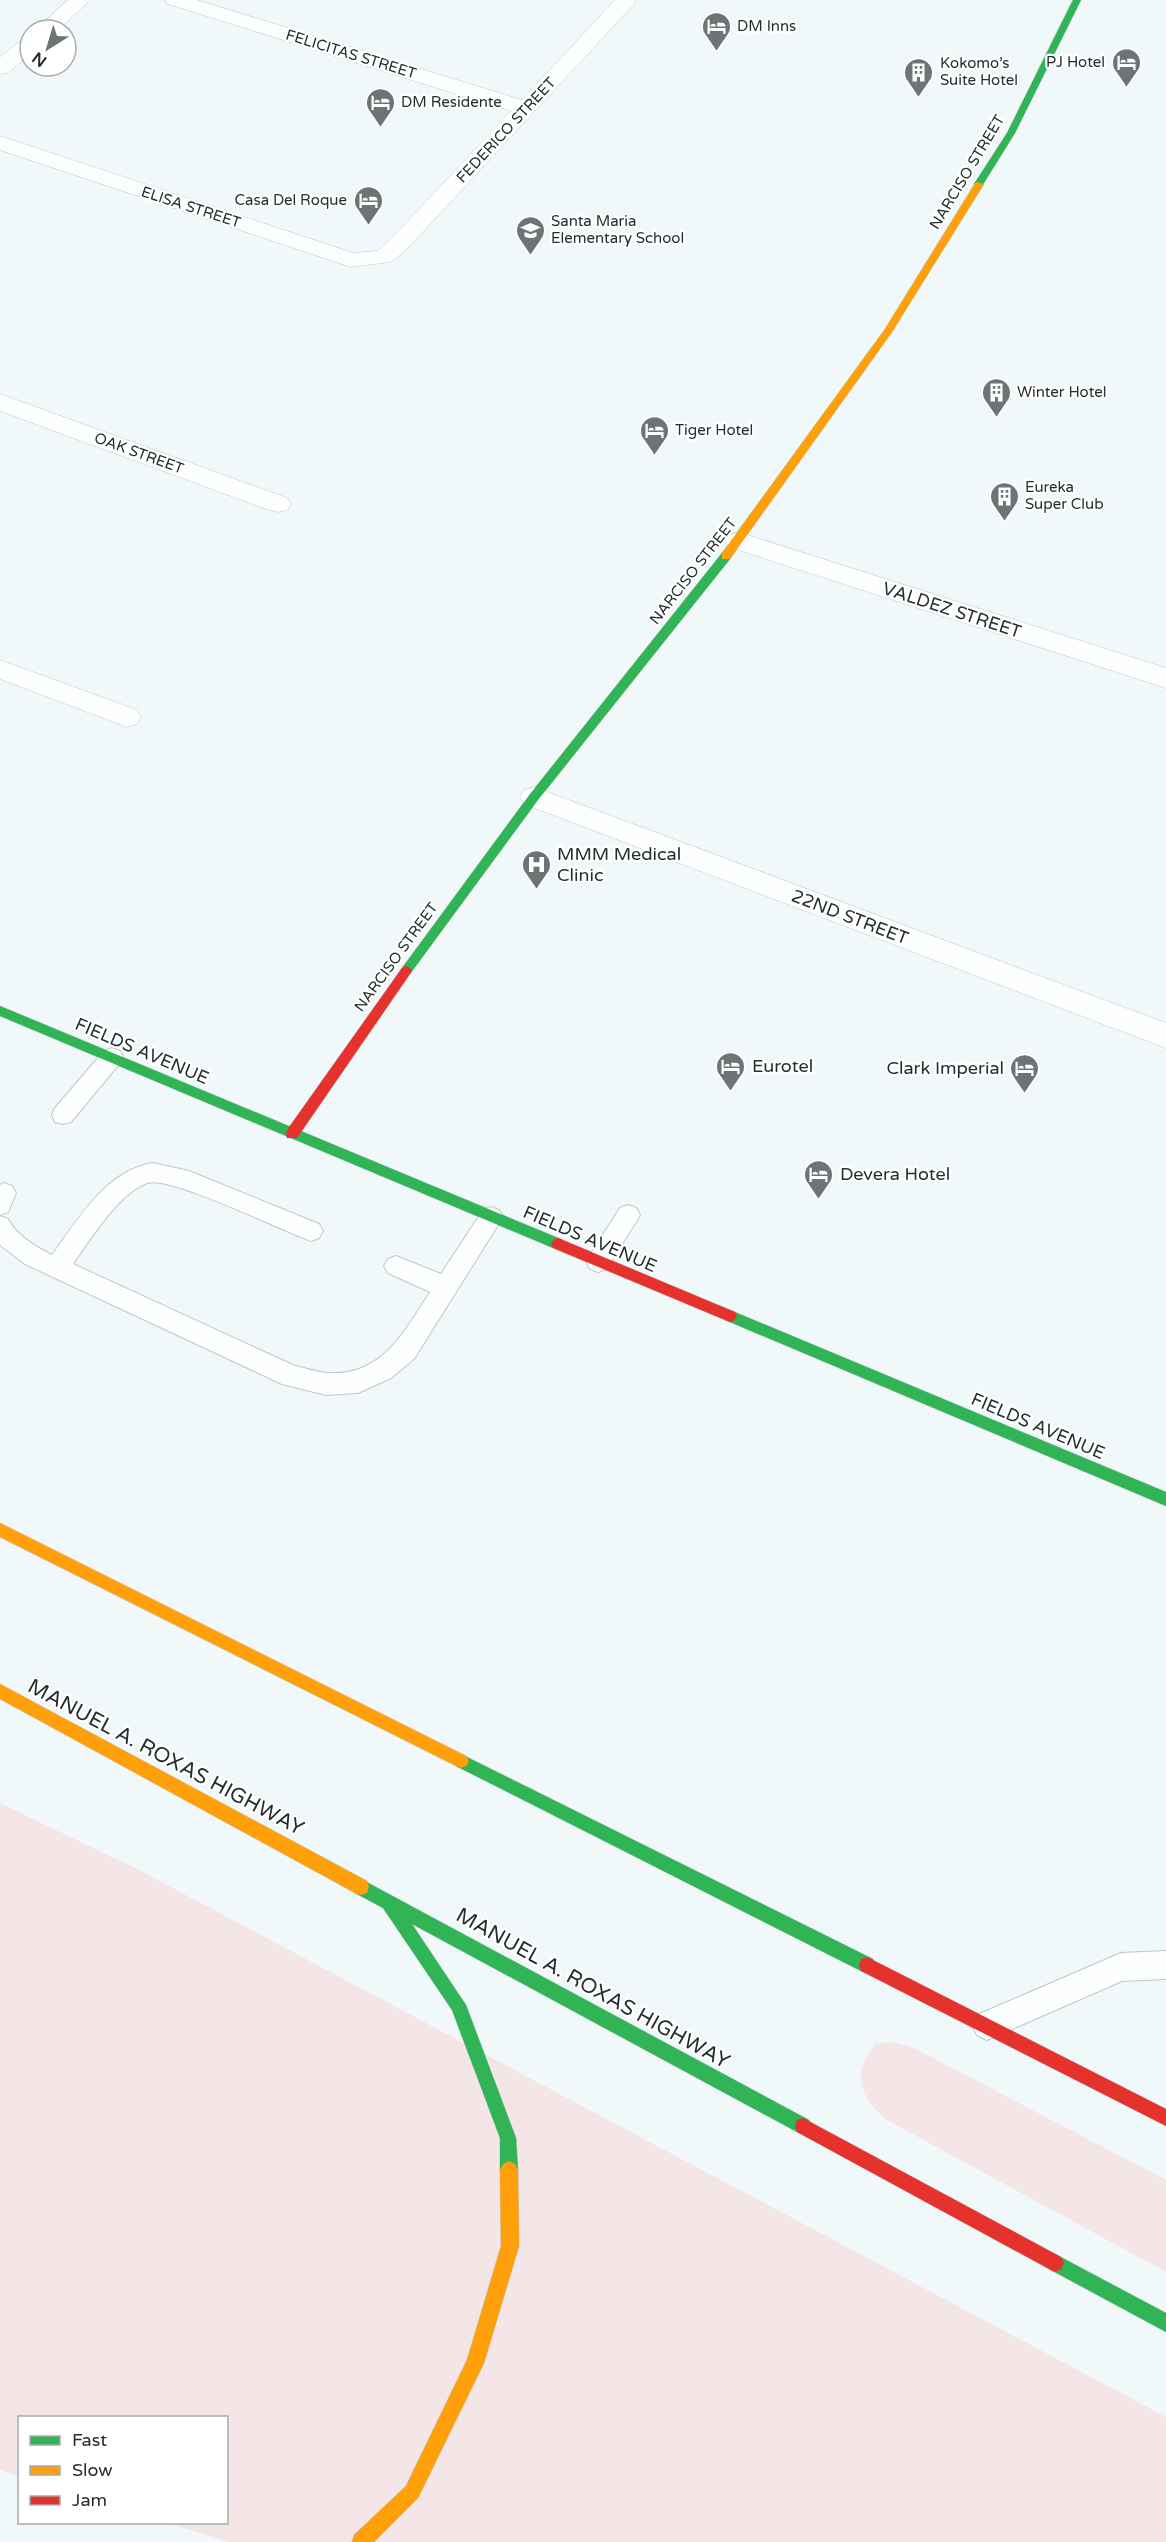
<svg xmlns="http://www.w3.org/2000/svg" width="1166" height="2542" viewBox="0 0 1166 2542" font-family="'Varela Round',sans-serif">
  <style>
    .green { fill: #f4e6e6 }
    .lines { fill: none; stroke-linecap: round; stroke-linejoin: round }
    .lane-casing { stroke: #c0c7c9; stroke-width: 2 }
    .street-casing { stroke: #c0c7c9; stroke-width: 1 }
    .fast-casing { stroke: #c0c7c9; stroke-width: 1 }
    .slow-casing { stroke: #c0c7c9; stroke-width: 1 }
    .jam-casing { stroke: #c0c7c9; stroke-width: 1 }
    .lane { fill: #fdfefe; fill-rule: evenodd }
    .street { fill: #fdfefe; fill-rule: evenodd }
    .fast { fill: #30b455; fill-rule: evenodd }
    .slow { fill: #ff9f0a; fill-rule: evenodd }
    .jam { fill: #e5322d; fill-rule: evenodd }
    .labels { text-anchor: middle; stroke-width: 4.5; stroke-linejoin: round; paint-order: stroke }
    .far-poi-label { font-size: 15px; fill: #252d2f; stroke: #fff; text-anchor: start }
    .far-street-label { font-size: 15px; fill: #252d2f; stroke: #fff }
    .street-label { font-size: 18px; fill: #252d2f; stroke: #fff }
    .poi-label { font-size: 18px; fill: #252d2f; stroke: #fff; text-anchor: start }
    .near-street-label { font-size: 21px; fill: #252d2f; stroke: #fff }
  </style>
  <rect width="100%" height="100%" fill="#f1f8fa"/>
  <g class="green">
    <polygon points="0,1803 139,1870 1166,2417 1166,2542 229,2542 167,2523 226,2522 226,2418 20,2418 19,2476 0,2470"/>
    <path d="M894 2042 914 2048 1166 2180V2272L885 2119C859 2096 851 2072 876 2044Z"/>
  </g>
  <g class="lines">
    <defs>
      <g id="lane">
        <polygon points="112,1048 120,1051 123,1057 120,1063 71,1122 63,1124 55,1122 52,1115 55,1108 104,1051"/>
        <path d="M153 1163 189 1171 319 1224 323 1231 319 1238 311 1241C282 1231 170 1175 147 1183 118 1194 90 1240 73 1264L295 1366C305 1368 316 1372 327 1373 382 1377 404 1332 430 1292L388 1273 384 1266 388 1259 396 1256 441 1274 483 1210 491 1207 499 1210 503 1217 414 1359 391 1378 358 1393 326 1395 282 1384 25 1264 0 1245V1216L8 1219C16 1235 36 1247 52 1255 78 1220 106 1170 153 1163Z"/>
        <polygon points="4,1183 12,1186 16,1193 8,1212 0,1215 0,1185"/>
        <polygon points="628,1205 636,1208 640,1215 636,1222 606,1269 598,1272 590,1269 586,1262 590,1255 620,1208"/>
        <polygon points="1166,1951 1166,1979 1122,1981 987,2040 977,2035 972,2025 977,2015 1121,1953"/>
      </g>
      <g id="street">
        <polygon points="68,0 90,0 58,30 35,30"/>
        <polygon points="165,0 197,0 522,100 615,0 635,0 635,3 406,250 391,262 351,267 0,150 0,136 353,253 377,251 390,240 511,111 168,4"/>
        <polygon points="30,37 30,54 8,73 0,74 0,57 23,39"/>
        <polygon points="0,394 287,498 291,504 287,510 278,512 269,510 0,411"/>
        <polygon points="738,532 1166,668 1166,688 729,547 725,541 729,535"/>
        <polygon points="0,660 137,710 141,717 137,724 127,727 0,679"/>
        <polygon points="534,787 1166,1023 1166,1048 524,804 520,797 524,790"/>
      </g>
      <g id="fast">
        <polygon points="1073,0 1081,0 1015,133 982,186 976,186 974,184 1007,133"/>
        <polygon points="726,552 730,553 730,559 538,800 410,974 402,974 400,971 402,968 530,794 722,553"/>
        <polygon points="0,1006 563,1240 565,1244 563,1248 553,1248 0,1016"/>
        <polygon points="730,1310 1166,1492 1166,1506 725,1320 723,1316 725,1312"/>
        <polygon points="461,1754 873,1959 875,1965 873,1971 867,1973 861,1971 456,1766 453,1761 456,1756"/>
        <polygon points="361,1879 809,2120 811,2126 809,2132 803,2134 797,2132 412,1924 466,2005 516,2138 518,2170 515,2176 509,2179 503,2176 500,2170 500,2138 452,2010 383,1908 355,1893 353,1887 355,1881"/>
        <polygon points="1055,2254 1166,2313 1166,2332 1049,2269 1046,2263 1049,2257"/>
      </g>
      <g id="slow">
        <polygon points="976,182 984,184 892,332 730,559 722,559 722,553 885,329"/>
        <polygon points="0,1523 466,1756 469,1761 466,1766 461,1768 456,1766 0,1537"/>
        <polygon points="0,1684 367,1881 369,1887 367,1893 361,1895 355,1893 0,1699"/>
        <polygon points="509,2161 515,2164 518,2170 519,2246 484,2363 418,2498 374,2542 352,2542 354,2535 406,2486 467,2360 501,2246 500,2170 503,2164"/>
      </g>
      <g id="jam">
        <polygon points="406,966 410,968 412,971 410,974 297,1138 287,1138 286,1134 287,1130 402,968"/>
        <polygon points="558,1238 735,1312 737,1316 735,1320 730,1322 725,1320 553,1248 551,1244 553,1240"/>
        <polygon points="867,1957 1166,2109 1166,2126 861,1971 859,1965 861,1959"/>
        <polygon points="803,2118 1061,2257 1064,2263 1061,2269 1055,2272 1049,2269 797,2132 795,2126 797,2120"/>
      </g>
    </defs>
    <use href="#lane" class="lane-casing"/>
    <use href="#street" class="street-casing"/>
    <use href="#fast" class="fast-casing"/>
    <use href="#slow" class="slow-casing"/>
    <use href="#jam" class="jam-casing"/>
    <use href="#lane" class="lane"/>
    <use href="#street" class="street"/>
    <use href="#fast" class="fast"/>
    <use href="#slow" class="slow"/>
    <use href="#jam" class="jam"/>
  </g>
  <defs>
    <symbol id="hotel-pin" viewBox="-11 -11 22 30"><path d="M0 17L-7.5 6A9.5 9.5 0 1 1 7.5 6Z" fill="#6c7476" stroke="#fff"/><path d="M-6-4.5h1.5V1H6V5H4.5V3h-9V5H-6ZM-4 0a1.8 1.8 0 1 1 3.6 0ZM.5 0V-2.5h3Q6-2.5 6 0Z" fill="#fff"/></symbol>
    <symbol id="building-pin" viewBox="-11 -11 22 30"><path d="M0 17L-7.5 6A9.5 9.5 0 1 1 7.5 6Z" fill="#6c7476" stroke="#fff"/><path d="M-4-6H4V6H1V3H-1V6H-4ZM-2.5-4.3h1.7v1.8h-1.7ZM.8-4.3h1.7v1.8H.8ZM-2.5-1h1.7V.8h-1.7ZM.8-1h1.7V.8H.8Z" fill="#fff"/></symbol>
    <symbol id="school-pin" viewBox="-11 -11 22 30"><path d="M0 17L-7.5 6A9.5 9.5 0 1 1 7.5 6Z" fill="#6c7476" stroke="#fff"/><path d="M0-5L7-2L0 1L-7-2ZM-4 1L0 2.5L4 1V4Q0 6-4 4Z" fill="#fff"/></symbol>
    <symbol id="hospital-pin" viewBox="-11 -11 22 30"><path d="M0 17L-7.5 6A9.5 9.5 0 1 1 7.5 6Z" fill="#6c7476" stroke="#fff"/><path d="M-5-5h3v3.5h4V-5h3V5h-3V1.5h-4V5h-3Z" fill="#fff"/></symbol>
  </defs>
  <g fill-rule="evenodd">
    <use href="#hotel-pin" x="700" y="10" width="33" height="45"/>
    <use href="#hotel-pin" x="1110" y="46" width="33" height="45"/>
    <use href="#building-pin" x="902" y="56" width="33" height="45"/>
    <use href="#hotel-pin" x="364" y="86" width="33" height="45"/>
    <use href="#hotel-pin" x="352" y="184" width="33" height="45"/>
    <use href="#school-pin" x="514" y="214" width="33" height="45"/>
    <use href="#building-pin" x="980" y="376" width="33" height="45"/>
    <use href="#hotel-pin" x="638" y="414" width="33" height="45"/>
    <use href="#building-pin" x="988" y="480" width="33" height="45"/>
    <use href="#hospital-pin" x="520" y="848" width="33" height="45"/>
    <use href="#hotel-pin" x="714" y="1050" width="33" height="45"/>
    <use href="#hotel-pin" x="1008" y="1052" width="33" height="45"/>
    <use href="#hotel-pin" x="802" y="1158" width="33" height="45"/>
  </g>
  <g class="labels">
    <g class="far-poi-label">
      <text x="737" y="31">DM Inns</text>
      <text x="1105" y="67" text-anchor="end">PJ Hotel</text>
      <text x="940" y="68">Kokomo’s<tspan x="940" dy="17">Suite Hotel</tspan></text>
      <text x="401" y="107">DM Residente</text>
      <text x="347" y="205" text-anchor="end">Casa Del Roque</text>
      <text x="551" y="226">Santa Maria<tspan x="551" dy="17">Elementary School</tspan></text>
      <text x="1017" y="397">Winter Hotel</text>
      <text x="675" y="435">Tiger Hotel</text>
      <text x="1025" y="492">Eureka<tspan x="1025" dy="17">Super Club</tspan></text>
    </g>
    <g class="far-street-label">
      <text transform="translate(351 54) rotate(17)" y="5">FELICITAS STREET</text>
      <text transform="translate(506 130) rotate(-47)" y="5">FEDERICO STREET</text>
      <text transform="translate(967 172) rotate(-59)" y="5">NARCISO STREET</text>
      <text transform="translate(191 207) rotate(18)" y="5">ELISA STREET</text>
      <text transform="translate(139 453) rotate(20)" y="5">OAK STREET</text>
      <text transform="translate(693 571) rotate(-52)" y="5">NARCISO STREET</text>
      <text transform="translate(396 957) rotate(-54)" y="5">NARCISO STREET</text>
    </g>
    <g class="street-label">
      <text transform="translate(952 610) rotate(18)" y="6">VALDEZ STREET</text>
      <text transform="translate(850 917) rotate(21)" y="6">22ND STREET</text>
      <text transform="translate(142 1051) rotate(23)" y="6">FIELDS AVENUE</text>
      <text transform="translate(590 1239) rotate(23)" y="6">FIELDS AVENUE</text>
      <text transform="translate(1038 1426) rotate(23)" y="6">FIELDS AVENUE</text>
    </g>
    <g class="poi-label">
      <text x="557" y="860">MMM Medical<tspan x="557" dy="21">Clinic</tspan></text>
      <text x="752" y="1072">Eurotel</text>
      <text x="1004" y="1074" text-anchor="end">Clark Imperial</text>
      <text x="840" y="1180">Devera Hotel</text>
    </g>
    <g class="near-street-label">
      <text transform="translate(166 1757) rotate(28)" y="7">MANUEL A. ROXAS HIGHWAY</text>
      <text transform="translate(593 1988) rotate(29)" y="7">MANUEL A. ROXAS HIGHWAY</text>
    </g>
  </g>
  <rect x="18" y="2416" width="210" height="108" fill="#ffffff" stroke="#a8abac" stroke-width="1.5"/>
  <rect x="30" y="2436" width="30" height="9" fill="#30b455" stroke="#a8abac" stroke-width="1.5"/>
  <text x="72" y="2446" font-size="18" fill="#252d2f">Fast</text>
  <rect x="30" y="2466" width="30" height="9" fill="#ff9f0a" stroke="#a8abac" stroke-width="1.5"/>
  <text x="72" y="2476" font-size="18" fill="#252d2f">Slow</text>
  <rect x="30" y="2496" width="30" height="9" fill="#e5322d" stroke="#a8abac" stroke-width="1.5"/>
  <text x="72" y="2506" font-size="18" fill="#252d2f">Jam</text>
  <g transform="translate(48 48) rotate(217)"><circle r="28" fill="#ffffff" stroke="#a8abac" stroke-width="1.5"/>
  <path d="M0-4.5L10 22L0 15L-10 22Z" fill="#6c7476"/>
  <text y="-9" font-size="16" font-weight="bold" text-anchor="middle" fill="#252d2f">N</text>
  </g>
</svg>
